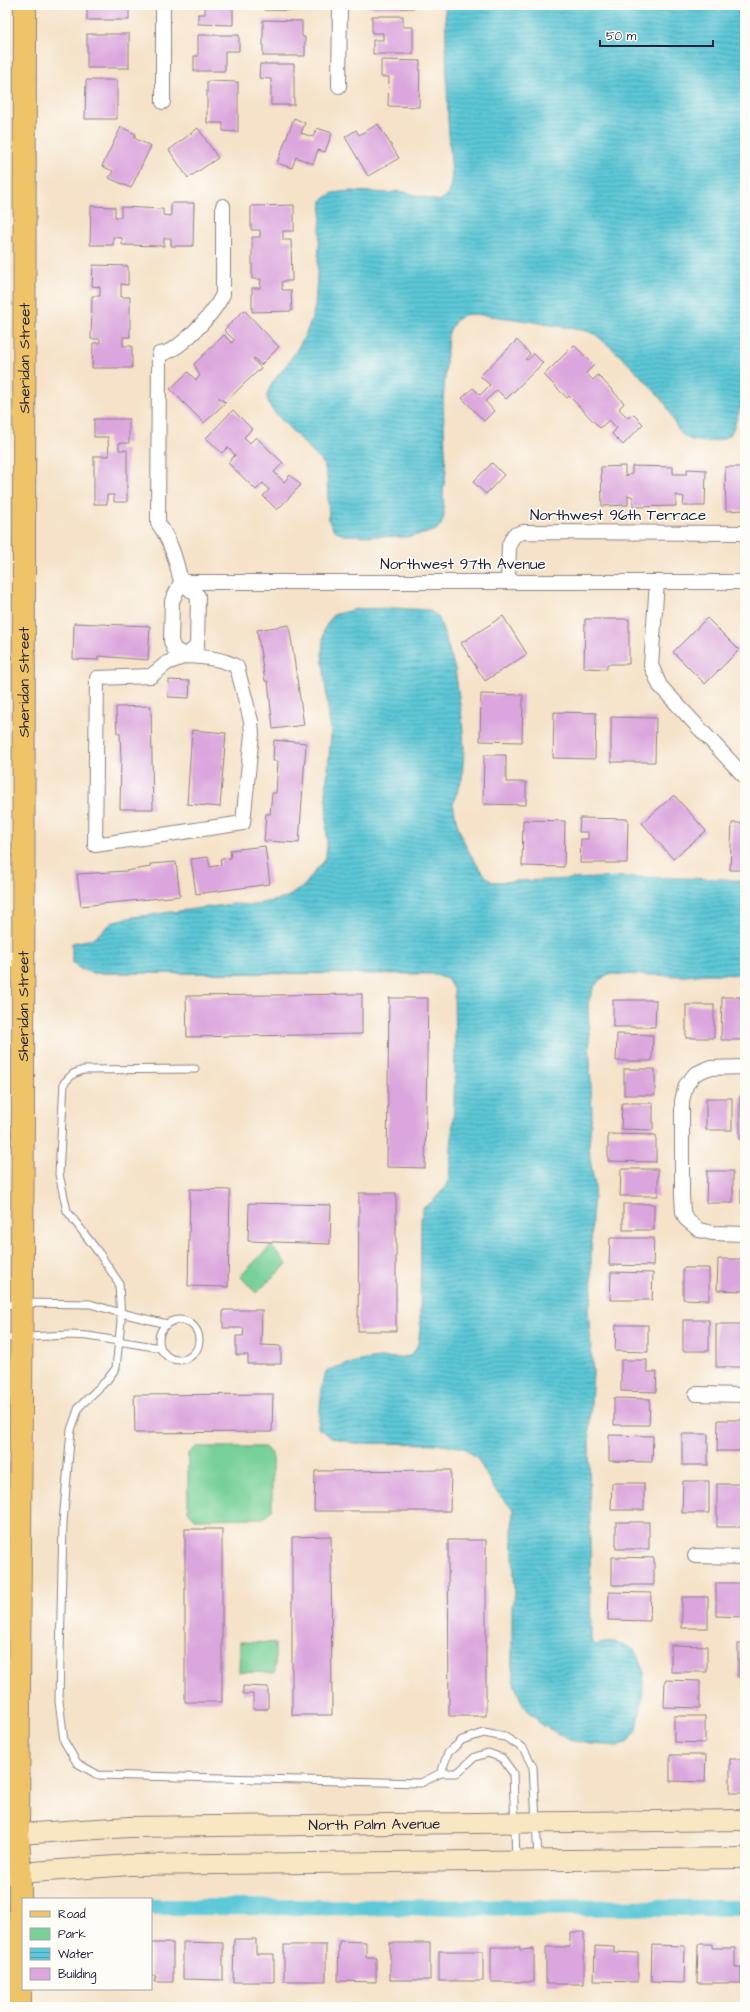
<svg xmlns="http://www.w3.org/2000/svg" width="750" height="2012" viewBox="0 0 750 2012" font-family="'Architects Daughter',sans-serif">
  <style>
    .green { fill: #76d097; stroke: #4c7969 }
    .water { fill: url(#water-rules); stroke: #407589 }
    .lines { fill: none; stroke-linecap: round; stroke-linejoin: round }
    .canal { stroke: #5dc8d7; stroke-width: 16 }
    .building { fill: #dba6dd }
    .service-casing { stroke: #8c8282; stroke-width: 9 }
    .minor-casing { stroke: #8c8282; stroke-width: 16 }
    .secondary-casing { stroke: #8c8282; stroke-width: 22 }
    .primary-casing { stroke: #8c8282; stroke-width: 24 }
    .service { stroke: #fff; stroke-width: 7 }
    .minor { stroke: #fff; stroke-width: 14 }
    .secondary { stroke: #f9e7c3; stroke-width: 20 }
    .primary { stroke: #efc469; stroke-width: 22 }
    .labels { text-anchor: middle; stroke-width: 3.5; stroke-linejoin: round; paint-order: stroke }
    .street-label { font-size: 15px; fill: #22223b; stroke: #fdfcf7 }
  </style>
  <defs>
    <pattern id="water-rules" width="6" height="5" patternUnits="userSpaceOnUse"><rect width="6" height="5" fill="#5dc8d7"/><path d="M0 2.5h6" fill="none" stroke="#4ca2b0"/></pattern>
  </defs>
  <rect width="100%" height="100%" fill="#fdfcf7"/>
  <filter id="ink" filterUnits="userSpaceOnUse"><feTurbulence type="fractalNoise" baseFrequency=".025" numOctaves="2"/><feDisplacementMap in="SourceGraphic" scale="8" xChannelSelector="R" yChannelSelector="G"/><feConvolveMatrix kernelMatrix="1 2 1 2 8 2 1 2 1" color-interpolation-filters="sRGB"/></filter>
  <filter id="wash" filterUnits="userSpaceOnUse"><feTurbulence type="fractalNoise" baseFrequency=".012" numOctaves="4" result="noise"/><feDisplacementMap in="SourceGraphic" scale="16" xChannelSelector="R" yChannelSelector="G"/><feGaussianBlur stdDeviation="0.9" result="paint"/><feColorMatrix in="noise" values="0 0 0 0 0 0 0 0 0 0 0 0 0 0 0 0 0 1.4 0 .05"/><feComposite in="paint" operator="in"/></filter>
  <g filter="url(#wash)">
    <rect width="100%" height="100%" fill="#f5e2c8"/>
    <g class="green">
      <polygon points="271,1246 287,1264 256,1293 240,1276"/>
      <polygon points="196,1447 265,1447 272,1455 272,1510 264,1518 195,1519 188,1511 188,1454"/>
      <polygon points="240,1642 275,1643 275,1673 239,1672"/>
    </g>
    <g class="water">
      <path d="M445 5H745V396C740 405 735 428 731 433 722 443 698 444 687 438 674 430 672 413 664 402 644 378 620 354 596 335L587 331C569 328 476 311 464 315 455 319 450 328 448 336L443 404 446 472 443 491 444 516 441 525 436 530 424 534 406 537 343 535 333 529 329 521 327 476 324 464 272 410C270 406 267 401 267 396 269 382 285 369 292 357 303 341 311 325 315 306L322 200 333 193 351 191 389 193 400 191 439 201 447 196 450 187 452 176 448 120Z"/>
      <path d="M396 608 429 610 439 618 455 669 462 718 464 749 462 779 453 803 457 824 466 847 481 871 492 882 623 877 722 879 745 881V975L709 974 685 976 609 974C595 981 593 989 588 1003L592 1115 589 1143 590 1159 595 1187 592 1216 591 1261 592 1298 588 1309 593 1373 589 1433 591 1641 596 1645C609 1640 624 1644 636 1651L644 1673 642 1698 637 1730 628 1742 618 1746 590 1744 569 1740 541 1724 523 1705 515 1686 512 1666V1605L515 1594 512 1535 513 1509 496 1492 477 1458 464 1448 443 1444 354 1443 331 1437 318 1428 323 1379 327 1370C344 1365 363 1359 381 1358 392 1357 401 1359 412 1355L418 1344 420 1330 421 1219 423 1208 432 1202 445 1188 449 1178 454 1105 455 1054 454 990 447 979 432 974 91 973 80 969 72 962V943L93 939 114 921 134 917 232 904 253 905 286 898 304 886 315 871 325 860 327 848 326 789 331 736 322 654 324 629 333 615 356 609Z"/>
    </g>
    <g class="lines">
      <polyline class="canal" points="151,1907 745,1908"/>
    </g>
    <g id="blocks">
      <g class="building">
        <rect x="87" y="5" width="42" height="15"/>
        <polygon points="205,5 233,5 233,25 198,24 198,14 205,14"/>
        <polygon points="264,5 303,5 303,11 264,10"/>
        <rect x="372" y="5" width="41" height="3"/>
        <polygon points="372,16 403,16 403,27 413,27 413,54 373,54 373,40 383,40 383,33 372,33"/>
        <polygon points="263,20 302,21 302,37 305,37 305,56 263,56"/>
        <rect x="87" y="34" width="42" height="34"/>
        <polygon points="198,35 239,35 239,51 225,51 225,71 194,71 194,56 198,56"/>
        <polygon points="381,60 420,61 419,107 388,106 389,77 381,77"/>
        <polygon points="260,64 294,64 294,105 271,105 271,79 259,78"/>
        <polygon points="86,80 117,80 117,119 85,119"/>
        <polygon points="207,81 238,82 238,132 223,131 223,123 207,123"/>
        <polygon points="294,118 305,123 301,133 313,137 317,128 332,133 325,152 318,150 313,164 296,157 292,168 277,163"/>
        <polygon points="378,124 399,158 368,176 345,137 356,130 359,135"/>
        <polygon points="121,127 136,134 134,138 151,146 131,188 109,178 113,171 102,166"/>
        <polygon points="198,128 218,158 188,178 169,150"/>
        <polygon points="171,203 194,203 193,246 171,246 171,238 164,238 164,246 122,245 122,238 113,237 113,245 90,245 91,206 115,207 115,217 121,217 121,207 163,209 163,215 171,216"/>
        <polygon points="294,205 294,231 283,231 283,240 291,240 292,281 282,281 282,290 291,290 292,311 252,312 252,288 260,288 261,279 252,279 252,237 260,237 260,230 251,230 251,206"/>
        <polygon points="93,265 128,266 128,285 121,284 121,297 130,297 130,337 123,337 123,346 132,346 132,368 92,368 93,343 100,343 100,339 91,339 92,296 100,296 100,287 92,286"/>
        <polygon points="244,310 279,347 261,365 254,358 253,359 261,368 225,402 218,397 225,403 204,423 170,389 188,372 196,380 200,376 194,364 224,335 232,343 234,340 224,330"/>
        <polygon points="517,340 530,354 525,359 527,360 534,354 543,363 506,399 497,390 485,401 494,411 484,421 462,398 473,388 480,395 490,385 480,376"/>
        <polygon points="574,345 594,365 586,373 593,380 598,375 624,403 619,409 628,418 633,414 643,424 623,445 612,434 617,428 609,420 600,428 569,396 567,398 544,375"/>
        <polygon points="233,410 252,429 244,437 250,443 256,437 283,463 274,472 284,482 290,475 301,485 277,510 263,496 269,490 263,483 256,490 228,463 235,455 228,447 222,453 206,438"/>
        <polygon points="94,419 129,419 129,443 119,443 119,450 127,450 127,502 114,502 114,495 107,495 107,504 94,504 94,456 109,456 108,437 94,437"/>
        <polygon points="492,463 504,475 486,494 473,482"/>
        <polygon points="625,466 625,476 632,474 632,466 673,467 673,474 687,474 687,469 706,470 705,506 683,506 684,497 676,495 676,506 633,507 633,497 628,495 628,505 602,506 601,467"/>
        <polygon points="725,467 744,467 745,510 726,511"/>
        <polygon points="503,616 527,654 485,681 461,643"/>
        <polygon points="707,618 739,650 705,684 673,652"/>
        <polygon points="585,619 629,619 629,664 607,664 607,669 584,668"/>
        <polygon points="74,623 150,626 148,660 98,656 98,660 73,659"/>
        <polygon points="289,625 304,725 273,729 268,681 265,681 257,630"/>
        <polygon points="169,680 190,681 189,698 168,697"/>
        <polygon points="481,694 523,695 522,742 480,741"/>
        <polygon points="151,706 153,809 120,809 121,759 120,733 117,733 116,707"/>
        <polygon points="554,712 596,713 595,759 553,758"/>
        <polygon points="611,717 656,718 655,762 611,762"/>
        <polygon points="192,730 226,733 220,807 187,804"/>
        <polygon points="274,740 306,743 299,843 264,841 266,814 270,814 272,793 276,793 278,761 273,761"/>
        <polygon points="484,755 506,755 506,782 526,782 526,805 483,804"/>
        <polygon points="674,795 706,831 673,859 642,823"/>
        <polygon points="580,818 628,819 627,863 580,863 581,839 588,839 588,832 579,832"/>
        <polygon points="523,820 565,821 564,867 522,866"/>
        <polygon points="732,823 745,823 745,870 730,870"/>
        <polygon points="265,846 270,884 196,894 191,859 208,857 210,867 221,865 220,859 231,858 230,850"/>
        <polygon points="176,862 180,896 81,906 77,874 126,871 151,867 150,864"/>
        <polygon points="362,994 362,1034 187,1037 186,996"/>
        <polygon points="722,997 745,997 745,1040 721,1040"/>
        <polygon points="389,998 428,998 425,1168 387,1167"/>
        <polygon points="613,1000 656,1000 655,1027 613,1027"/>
        <rect x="686" y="1005" width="28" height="33"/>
        <polygon points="617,1034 653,1035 652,1061 616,1061"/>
        <rect x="624" y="1069" width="31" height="26"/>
        <rect x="740" y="1096" width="5" height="44"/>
        <rect x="706" y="1098" width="26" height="32"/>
        <polygon points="622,1103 653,1103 653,1130 621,1129"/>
        <polygon points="608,1134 656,1135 656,1162 608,1161"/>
        <polygon points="621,1169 658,1169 658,1196 620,1196"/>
        <polygon points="707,1171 733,1171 733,1203 706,1203"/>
        <rect x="741" y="1172" width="4" height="31"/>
        <polygon points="190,1189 230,1190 228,1287 188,1286"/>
        <polygon points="359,1193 396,1193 396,1331 358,1331"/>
        <polygon points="249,1203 331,1205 330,1244 248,1241"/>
        <rect x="623" y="1204" width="31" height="26"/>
        <polygon points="610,1238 654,1238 653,1266 609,1265"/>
        <polygon points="718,1259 744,1259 744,1291 717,1290"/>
        <polygon points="683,1268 709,1268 709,1300 683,1299"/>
        <polygon points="611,1272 653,1273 652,1300 610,1300"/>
        <polygon points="223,1310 262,1310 261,1345 281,1346 281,1364 248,1364 248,1355 236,1355 236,1336 243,1336 244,1328 223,1328"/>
        <rect x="683" y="1320" width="26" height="31"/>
        <rect x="716" y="1324" width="27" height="43"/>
        <polygon points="616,1325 648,1325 648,1352 615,1351"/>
        <polygon points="621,1360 647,1360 647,1372 657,1372 656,1392 621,1391"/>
        <polygon points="273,1394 272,1432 135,1433 134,1395"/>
        <polygon points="614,1398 650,1399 649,1425 614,1425"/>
        <polygon points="718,1420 744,1420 743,1451 717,1451"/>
        <rect x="682" y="1434" width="26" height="31"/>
        <polygon points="609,1435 653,1436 652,1462 609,1461"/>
        <polygon points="451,1470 450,1511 314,1511 315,1471"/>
        <polygon points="683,1481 709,1481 709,1513 682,1513"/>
        <polygon points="612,1483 644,1483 644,1510 611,1510"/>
        <rect x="717" y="1484" width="27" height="43"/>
        <rect x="616" y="1522" width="33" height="27"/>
        <rect x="185" y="1529" width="37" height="173"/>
        <polygon points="331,1536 332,1715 292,1715 292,1537"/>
        <polygon points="448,1540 486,1540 486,1716 449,1716"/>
        <polygon points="612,1557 654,1558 654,1585 612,1585"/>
        <polygon points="716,1583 744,1583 743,1617 716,1616"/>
        <polygon points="609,1592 651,1593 650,1621 608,1620"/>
        <rect x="682" y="1597" width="26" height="31"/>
        <rect x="738" y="1644" width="7" height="33"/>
        <polygon points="671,1645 707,1646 707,1672 671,1672"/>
        <polygon points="665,1680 700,1681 700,1708 664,1707"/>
        <polygon points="243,1686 268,1687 268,1709 253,1709 253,1694 243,1694"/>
        <polygon points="674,1716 705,1716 705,1743 674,1742"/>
        <polygon points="670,1755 706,1755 705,1782 670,1781"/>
        <rect x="730" y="1759" width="15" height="34"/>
        <polygon points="570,1932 584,1932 584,1984 546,1984 546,1947 570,1947"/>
        <polygon points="234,1939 256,1939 256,1954 274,1954 274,1982 233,1982"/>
        <polygon points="339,1941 366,1942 366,1957 376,1957 376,1982 338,1981"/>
        <polygon points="183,1942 223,1943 223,1980 183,1979"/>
        <polygon points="151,1943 173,1943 173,1982 155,1982 156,1976 151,1976"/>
        <rect x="390" y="1943" width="40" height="37"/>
        <polygon points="698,1944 712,1944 712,1948 735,1948 735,1967 741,1967 741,1983 697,1983"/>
        <rect x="284" y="1945" width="42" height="36"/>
        <polygon points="652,1945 685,1946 684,1983 651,1982"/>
        <polygon points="595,1946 614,1947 614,1952 638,1953 638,1982 594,1981"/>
        <polygon points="491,1947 520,1947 520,1950 534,1949 534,1982 491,1982"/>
        <rect x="439" y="1951" width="44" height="30"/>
      </g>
    </g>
  </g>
  <g filter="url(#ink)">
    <use href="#blocks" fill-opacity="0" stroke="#8c8282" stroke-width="1"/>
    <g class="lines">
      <defs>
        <g id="service">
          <polyline points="195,1069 83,1070 73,1074 64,1083 59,1174 67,1211 99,1253 119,1283 121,1321 116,1368 107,1380 79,1407 71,1430 63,1523 59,1701 64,1741 77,1763 98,1775 421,1783 441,1773"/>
          <polyline points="5,1305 21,1303 90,1304 121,1313 167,1324"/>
          <circle cx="179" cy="1340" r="20"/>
          <polyline points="5,1338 70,1335 88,1336 160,1348"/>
          <polyline points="516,1859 513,1773 502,1758 488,1753 475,1757 457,1773 441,1773 448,1753 462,1740 484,1733 505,1737 523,1748 533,1767 538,1858"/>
        </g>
        <g id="minor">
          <polyline points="339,86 340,5"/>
          <polyline points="163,102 163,5"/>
          <polyline points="508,581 509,545 514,535 523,532 745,533"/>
          <polyline points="181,582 745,582"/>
          <path d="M181 582C176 560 171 541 158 523L159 354C179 353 215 312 223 294V206"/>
          <polygon points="181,582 198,596 197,646 186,656 174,649 171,641 172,601"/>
          <polyline points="657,582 651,665 660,686 745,777"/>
          <path d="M186 656C203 657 222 658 237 667L251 721 252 734 243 823 95 845 97 678 151 676 167 663Z"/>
          <polyline points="5,959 23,959"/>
          <polyline points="745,1067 708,1068 695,1074 686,1085 682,1101 682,1196 683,1212 686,1219 699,1230 712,1233 745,1234"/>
          <polyline points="696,1394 745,1395"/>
          <polyline points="695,1556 745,1557"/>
        </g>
        <g id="secondary">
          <path id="s1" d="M5 1837 18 1834 129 1827 745 1820"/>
          <polyline points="5,1874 130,1865 745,1858"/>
        </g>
        <g id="primary">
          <path id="s2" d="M20 2007V1873L18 1834 23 1112 25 5"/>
        </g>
      </defs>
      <use href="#service" class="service-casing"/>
      <use href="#minor" class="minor-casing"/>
      <use href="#secondary" class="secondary-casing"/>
      <use href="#primary" class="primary-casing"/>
      <use href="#service" class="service"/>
      <use href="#minor" class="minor"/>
      <use href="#secondary" class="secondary"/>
      <use href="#primary" class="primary"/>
    </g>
  </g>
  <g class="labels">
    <g class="street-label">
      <text dy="5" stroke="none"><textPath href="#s2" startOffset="1649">Sheridan Street</textPath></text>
      <text x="618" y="520">Northwest 96th Terrace</text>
      <text x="463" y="569">Northwest 97th Avenue</text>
      <text dy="5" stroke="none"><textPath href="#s2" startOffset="1325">Sheridan Street</textPath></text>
      <text dy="5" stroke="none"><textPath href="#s2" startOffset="1001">Sheridan Street</textPath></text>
      <text dy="5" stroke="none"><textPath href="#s1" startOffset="370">North Palm Avenue</textPath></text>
    </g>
  </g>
  <rect width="750" height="2012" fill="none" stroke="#fdfcf7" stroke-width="20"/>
  <rect x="22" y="1898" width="130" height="92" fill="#fdfcf7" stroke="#a5a5ac"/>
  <rect x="30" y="1911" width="20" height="6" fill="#efc469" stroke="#a5a5ac"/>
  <text x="58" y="1918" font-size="12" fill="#22223b">Road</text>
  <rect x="30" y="1928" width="20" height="12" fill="#76d097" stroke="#a5a5ac"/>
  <text x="58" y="1938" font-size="12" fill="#22223b">Park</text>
  <rect x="30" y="1948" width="20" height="12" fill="url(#water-rules)" stroke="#a5a5ac"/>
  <text x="58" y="1958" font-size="12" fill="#22223b">Water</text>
  <rect x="30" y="1968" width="20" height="12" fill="#dba6dd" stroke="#a5a5ac"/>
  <text x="58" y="1978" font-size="12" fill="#22223b">Building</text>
  <path d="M600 40v6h113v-6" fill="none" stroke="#22223b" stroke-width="2"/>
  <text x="606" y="40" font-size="12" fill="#22223b" stroke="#fdfcf7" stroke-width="3" paint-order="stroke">50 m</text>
</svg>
